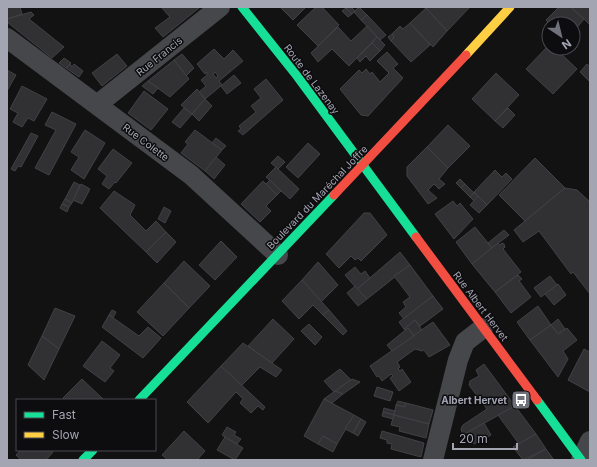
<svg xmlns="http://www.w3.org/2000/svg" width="597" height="467" viewBox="0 0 597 467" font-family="Inter,sans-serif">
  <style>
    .building { fill: #313133; stroke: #424146; fill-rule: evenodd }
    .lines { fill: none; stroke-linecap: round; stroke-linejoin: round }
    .street { stroke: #46474b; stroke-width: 20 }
    .fast { stroke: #16e098; stroke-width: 9 }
    .slow { stroke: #ffcf43; stroke-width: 9 }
    .jam { stroke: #f24e42; stroke-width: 9 }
    .labels { text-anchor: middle; stroke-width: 3; stroke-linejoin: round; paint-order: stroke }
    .street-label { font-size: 10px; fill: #a3a5b3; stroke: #0d0c0e }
    .poi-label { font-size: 10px; font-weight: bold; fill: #a3a5b3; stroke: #0d0c0e; text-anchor: end }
  </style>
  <rect width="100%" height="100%" fill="#121212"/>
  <g class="building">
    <polygon points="7,7 20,7 22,14 7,19"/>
    <polygon points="161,7 199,7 199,8 163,37 155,28 170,17"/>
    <polygon points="280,7 306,7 293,20"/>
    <polygon points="316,7 322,7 339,25 318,46 297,25"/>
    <polygon points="344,7 351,7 355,11 352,14"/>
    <polygon points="359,7 367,15 361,20 354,12"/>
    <polygon points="425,7 470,7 447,31"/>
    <polygon points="559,7 571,7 584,19 575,30 573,24 566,22 565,24 550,24 546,20"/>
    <polygon points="571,7 590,7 590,25 584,19"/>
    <polygon points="346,8 352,14 348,17 342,11"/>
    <polygon points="426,8 447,31 433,47 410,23"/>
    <polygon points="31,12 34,15 29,19 64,47 52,58 7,22 7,19"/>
    <polygon points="367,15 386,35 380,40 361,20"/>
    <polygon points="410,23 430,45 411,62 391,41 394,37 392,34 400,26 403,29"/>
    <polygon points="367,26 377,37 349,66 332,49 318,62 311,53 338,27 351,41"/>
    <polygon points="392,34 394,37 391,41 388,37"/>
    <polygon points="377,37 385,45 380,51 372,43"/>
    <polygon points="372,43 380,51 370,61 366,56 360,62 357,58"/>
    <polygon points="549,45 549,48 555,48 577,69 553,94 526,69"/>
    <path d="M214 49 224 59 233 50 243 61 219 81 222 85 205 99 199 92 206 86 201 80 207 75V72L205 74 197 64ZM215 72 218 76 216 78 213 74Z"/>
    <polygon points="387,52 398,64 393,68 403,78 368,116 361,115 340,89 359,70 362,73 366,69 370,74 372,72 380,82 389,73 377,61"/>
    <polygon points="117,54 127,66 102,86 92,73"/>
    <polygon points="182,54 194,68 186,76 174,60"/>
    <polygon points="64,58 71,63 66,68 59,63"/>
    <polygon points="174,60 189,79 170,97 148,81"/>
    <polygon points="70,64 72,67 74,64 83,71 79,77 66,68"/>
    <polygon points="587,64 590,67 590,82 580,72"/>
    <polygon points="7,70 16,75 7,91"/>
    <polygon points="496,73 519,95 495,121 472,99"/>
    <polygon points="234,75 241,83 227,94 221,86"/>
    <polygon points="266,79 283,100 243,135 238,131 241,129 239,126 256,112 251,106 261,98 254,89"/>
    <polygon points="148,81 158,88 153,94 142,86"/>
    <polygon points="22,86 47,99 34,121 28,118 22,127 13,122 18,113 10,109"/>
    <polygon points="197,89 205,99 192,114 181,105"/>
    <polygon points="144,91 168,109 151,130 128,113"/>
    <polygon points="205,99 212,106 199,121 192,114"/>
    <polygon points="184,108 192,114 180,128 172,122"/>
    <polygon points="508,108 515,115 503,128 495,121"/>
    <polygon points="52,112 76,124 49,175 35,168 56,130 45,125"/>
    <polygon points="448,125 470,146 448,168 427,147"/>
    <polygon points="85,130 105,143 84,179 71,170 79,157 71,152"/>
    <polygon points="195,130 222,150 205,171 181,153 188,144 185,142"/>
    <polygon points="31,133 38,136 21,167 18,166 15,171 11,169"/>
    <polygon points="216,138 226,146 222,150 212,143"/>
    <polygon points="308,143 320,154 298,178 286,167"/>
    <polygon points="427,147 448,168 439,179 445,184 439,189 434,184 428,190 437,198 428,204 407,176 407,167"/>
    <polygon points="113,149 132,163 116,183 115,182 109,189 102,184 107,176 98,169"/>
    <polygon points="278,156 285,162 278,169 271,163"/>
    <polygon points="216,157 225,165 214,179 205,171"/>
    <polygon points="535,158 565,188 525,221 499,195"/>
    <polygon points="276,167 299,189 290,199 266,177"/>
    <polygon points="495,170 502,177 506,173 512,179 487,205 474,192"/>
    <polygon points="460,179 465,184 461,188 456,183"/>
    <polygon points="270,180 281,191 277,195 266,184"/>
    <polygon points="263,181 277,195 266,206 271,211 260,222 241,204"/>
    <polygon points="74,182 80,185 72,203 65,199"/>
    <polygon points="81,184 90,189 82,204 73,200"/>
    <polygon points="465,184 474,193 470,197 461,188"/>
    <polygon points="565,188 577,190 590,202 590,294 573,272 571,274 539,231 523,242 514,230"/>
    <polygon points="114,191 135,205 130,215 146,231 156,221 166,232 146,252 100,208"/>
    <polygon points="474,193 478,196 474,201 470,197"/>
    <polygon points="478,196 487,205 479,213 470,205"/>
    <polygon points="65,199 72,203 69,207 62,204"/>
    <polygon points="453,201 457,206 460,203 473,219 454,239 435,214"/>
    <polygon points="62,204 69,207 67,212 60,208"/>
    <polygon points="164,207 171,211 165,223 158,219"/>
    <polygon points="364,213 370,213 387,235 361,261 358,258 355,260 351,256 339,268 326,254"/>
    <polygon points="475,227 492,248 472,264 456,242"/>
    <polygon points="504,230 509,235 492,248 488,243"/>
    <polygon points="166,232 176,242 157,263 146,252"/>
    <polygon points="221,241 237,257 215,280 199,265"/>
    <polygon points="498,243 500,245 502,243 504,244 505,247 503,249 521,272 495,292 472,264"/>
    <polygon points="400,252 410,265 367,299 357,289"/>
    <polygon points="184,261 210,286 189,308 164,283"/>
    <polygon points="318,262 338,285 321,302 302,280"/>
    <polygon points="410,265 433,296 404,319 399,313 406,307 403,302 410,297 394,276"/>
    <polygon points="355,267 361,274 365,271 370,278 357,289 345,275"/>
    <polygon points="518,275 522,279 519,281 531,297 511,313 495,292"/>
    <polygon points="550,276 557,285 541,297 534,288"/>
    <polygon points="302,280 329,310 323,315 313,305 299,319 282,301"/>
    <polygon points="164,283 189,308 163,336 137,312"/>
    <polygon points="558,284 566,295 554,305 545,294"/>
    <polygon points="355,286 367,299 358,306 347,293"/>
    <polygon points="433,296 443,309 420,326 415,320 404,329 399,322"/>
    <polygon points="538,306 551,325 530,340 517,322"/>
    <polygon points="55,308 75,316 59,349 42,336"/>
    <polygon points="112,310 116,312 113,318 109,315"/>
    <polygon points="329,310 347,331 343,335 323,315"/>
    <polygon points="109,315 139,336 148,327 161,338 143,358 102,327"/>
    <polygon points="273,319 294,339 272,363 248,346"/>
    <polygon points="558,319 565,329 558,334 551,325"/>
    <polygon points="415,320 422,330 414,336 408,328 405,330 404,329"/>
    <polygon points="433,322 450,345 429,357 424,350 422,351 415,349 397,362 400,367 398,369 400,371 402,369 411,382 399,391 390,378 393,376 391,374 382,381 379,376 377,377 370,366"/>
    <polygon points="309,324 322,337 315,345 301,331"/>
    <polygon points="551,325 558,334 567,328 577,340 563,351 568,359 558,377 530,340"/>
    <polygon points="408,328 414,336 392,351 387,345"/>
    <polygon points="42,336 59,349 44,380 28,365"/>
    <polygon points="102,341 120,355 110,368 114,371 105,382 83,366"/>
    <polygon points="243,343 282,370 276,377 260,367 241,386 221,366"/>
    <polygon points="584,349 590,352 590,392 568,380"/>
    <polygon points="484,364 515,406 463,435 461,429 463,425 487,409 469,385 470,381 479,376 476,370"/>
    <polygon points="221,366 265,407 263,410 258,406 251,413 240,403 243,399 236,392 208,423 187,402"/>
    <polygon points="340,369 351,380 334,392 324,381"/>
    <polygon points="82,379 104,400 65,400 63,398"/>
    <polygon points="352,379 360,382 343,394 335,391"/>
    <polygon points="377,387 393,392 390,401 374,396"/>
    <polygon points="335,391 343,394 332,403 324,399"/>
    <polygon points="324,399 354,415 337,444 323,436 318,444 304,436"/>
    <polygon points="398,401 406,403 405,407 396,405"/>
    <polygon points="406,403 433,410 429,424 394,415 396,405 405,407"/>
    <polygon points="515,406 536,434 519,444 498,415"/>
    <polygon points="384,408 395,411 394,415 383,412"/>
    <polygon points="383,412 394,415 393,419 382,416"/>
    <polygon points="354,415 361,419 353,433 345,429"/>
    <polygon points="394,415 429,424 426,438 399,431 400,427 391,425"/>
    <polygon points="361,419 366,422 358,436 353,433"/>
    <polygon points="484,423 491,435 474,444 468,432"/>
    <polygon points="227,427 236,432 234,435 241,439 237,444 222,435"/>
    <polygon points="184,431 205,451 197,460 168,460 162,455"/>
    <polygon points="382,431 424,443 421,457 391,449 392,444 387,443 387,440 380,438"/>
    <polygon points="536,434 546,449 523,460 513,447"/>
    <polygon points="323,436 337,444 333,452 318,444"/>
    <polygon points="225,437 243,448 235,460 217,450"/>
    <polygon points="546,449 554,460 526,460"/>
    <polygon points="21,450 51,450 53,452 46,460 21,460 16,455"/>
  </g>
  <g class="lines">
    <g class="street">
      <polyline points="7,38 191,175 278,255"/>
      <polyline points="98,104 220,7"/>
      <polyline points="433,460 458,360 465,342 483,328"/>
      <polyline points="581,460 590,441"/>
    </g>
    <g class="fast">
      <polyline points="242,7 297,76 416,237"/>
      <polyline points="139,400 334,195"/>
      <polyline points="537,400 581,460"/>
      <polyline points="83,460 93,450"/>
    </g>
    <polyline class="slow" points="466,55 510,7"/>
    <g class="jam">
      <polyline points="334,195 466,55"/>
      <polyline points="416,237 537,400"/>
    </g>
  </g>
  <defs>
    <symbol id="bus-square" viewBox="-11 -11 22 22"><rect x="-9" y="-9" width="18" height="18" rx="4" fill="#70727b" stroke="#0d0c0e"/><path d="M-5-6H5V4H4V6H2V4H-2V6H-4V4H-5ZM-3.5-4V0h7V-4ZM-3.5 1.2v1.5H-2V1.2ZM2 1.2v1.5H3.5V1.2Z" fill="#fff"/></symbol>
  </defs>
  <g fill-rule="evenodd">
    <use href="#bus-square" x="510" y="389" width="22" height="22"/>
  </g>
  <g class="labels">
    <g class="street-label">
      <text transform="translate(159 56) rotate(-39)" y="4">Rue Francis</text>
      <text transform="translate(312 79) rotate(53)" y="4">Route de Lazenay</text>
      <text transform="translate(146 142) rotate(37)" y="4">Rue Colette</text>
      <text transform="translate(317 197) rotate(-46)" y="4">Boulevard du Maréchal Joffre</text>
      <text transform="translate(481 306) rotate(53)" y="4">Rue Albert Hervet</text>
    </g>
    <g class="poi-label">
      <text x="507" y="404">Albert Hervet</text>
    </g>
  </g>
  <rect width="597" height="467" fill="none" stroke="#a3a5b3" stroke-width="16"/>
  <rect x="16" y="399" width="140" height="52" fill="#0d0c0e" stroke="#494950"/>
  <rect x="24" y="412" width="20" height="6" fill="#16e098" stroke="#494950"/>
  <text x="52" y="419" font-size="12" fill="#a3a5b3">Fast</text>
  <rect x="24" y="432" width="20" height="6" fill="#ffcf43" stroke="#494950"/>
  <text x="52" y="439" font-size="12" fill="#a3a5b3">Slow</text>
  <g transform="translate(561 36) rotate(145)"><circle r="19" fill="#0d0c0e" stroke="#494950"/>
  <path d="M0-3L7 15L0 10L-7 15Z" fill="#70727b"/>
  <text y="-6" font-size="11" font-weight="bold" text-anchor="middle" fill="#a3a5b3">N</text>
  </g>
  <path d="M453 443v6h64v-6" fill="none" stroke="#a3a5b3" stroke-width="2"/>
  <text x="459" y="443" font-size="12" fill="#a3a5b3" stroke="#0d0c0e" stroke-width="3" paint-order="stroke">20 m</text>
</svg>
